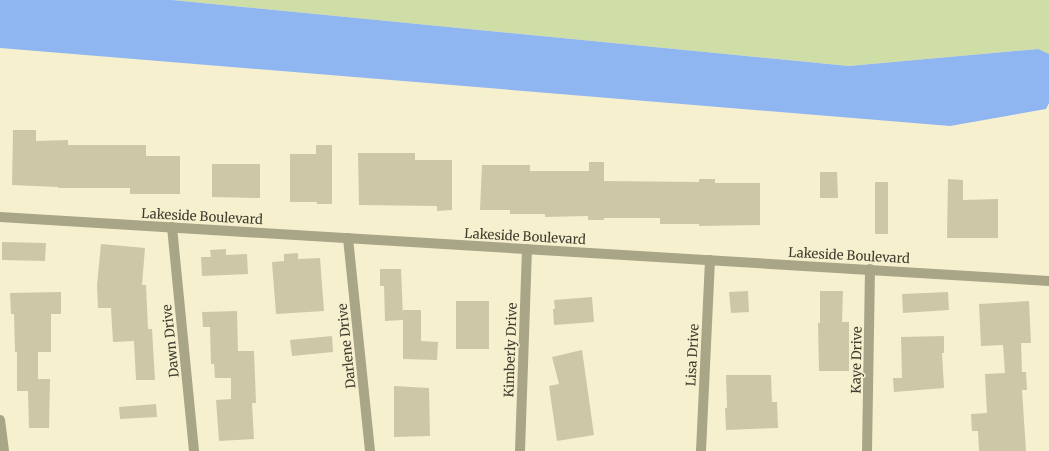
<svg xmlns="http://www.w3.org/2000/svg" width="1049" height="451" viewBox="0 0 1049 451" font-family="Merriweather,serif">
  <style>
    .green { fill: #cfdea7 }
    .water { fill: #8fb6f1 }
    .building { fill: #cec7a7 }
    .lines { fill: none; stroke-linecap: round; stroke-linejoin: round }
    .minor { stroke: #a9a587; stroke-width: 10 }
    .labels { text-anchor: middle; stroke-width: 3; stroke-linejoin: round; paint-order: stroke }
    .street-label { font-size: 13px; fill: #3f3c2f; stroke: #f7f0cf }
  </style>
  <rect width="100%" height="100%" fill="#f7f0cf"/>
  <polygon class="green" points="172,0 1049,0 1049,54 1037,49 849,66"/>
  <polygon class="water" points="0,0 172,0 849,66 1038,49 1049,54 1049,103 1046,109 950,126 0,48"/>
  <g class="building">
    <polygon points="13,130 36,130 36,141 68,140 68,145 146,145 146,156 180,156 180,194 130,194 130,188 58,188 58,187 12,185"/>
    <polygon points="316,145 332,145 332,204 317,204 317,202 290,202 290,154 316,154"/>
    <polygon points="358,153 415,153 415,160 452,160 452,210 437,211 437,206 359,205"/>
    <polygon points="589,162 604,162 604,181 699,182 699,179 715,179 715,183 760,183 760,225 699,226 699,224 660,224 660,218 604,218 604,220 588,220 588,216 545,217 545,214 510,214 510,210 480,210 482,165 530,165 530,171 589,171"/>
    <polygon points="212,164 260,164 260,198 212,197"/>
    <polygon points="820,172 837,172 838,198 820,198"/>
    <polygon points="948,179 963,180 963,200 998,199 998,238 947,238"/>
    <rect x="875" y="182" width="13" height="52"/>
    <polygon points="2,242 46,243 45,261 2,260"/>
    <polygon points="101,244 145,248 142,285 146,285 148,329 152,329 155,380 136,380 134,341 113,342 111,308 98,308 97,285"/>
    <polygon points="226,249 226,255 247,254 248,274 202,276 201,257 211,257 210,250"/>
    <polygon points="298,253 298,259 320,258 324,311 276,314 272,262 284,261 284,254"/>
    <polygon points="380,269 401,269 403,317 403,310 421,310 421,341 438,342 437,360 403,359 403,320 385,321 384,286 380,286"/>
    <polygon points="748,291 749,312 731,313 729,292"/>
    <polygon points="820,291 843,291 842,322 849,322 849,371 819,371 818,323 820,323"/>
    <polygon points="61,292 61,314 51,314 51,352 38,352 38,379 50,379 49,428 29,428 28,391 17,391 17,352 15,352 14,314 11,314 10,293"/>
    <polygon points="948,292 949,310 903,313 902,294"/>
    <polygon points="592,297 594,322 554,325 553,309 555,309 554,300"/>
    <rect x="456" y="301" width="33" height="48"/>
    <polygon points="1029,301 1031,343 1021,343 1022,372 1026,372 1027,390 1022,390 1026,451 979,451 978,431 972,431 971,414 987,413 985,374 1005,373 1003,345 981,346 979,304"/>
    <polygon points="237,311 238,351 254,351 256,403 252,403 254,439 219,441 216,400 231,399 231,378 215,378 214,364 211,364 210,327 203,327 202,312"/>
    <polygon points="332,336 333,352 292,356 290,340"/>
    <polygon points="944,336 944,353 942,353 944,388 894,392 893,378 902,378 901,337"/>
    <polygon points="582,350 594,435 557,441 549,386 559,384 552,357"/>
    <polygon points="726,375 771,375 772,402 777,402 778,428 726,430 725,408 727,408"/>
    <polygon points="394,386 429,388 430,436 394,437"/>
    <polygon points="156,404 157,417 120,419 119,407"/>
  </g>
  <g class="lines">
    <g class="minor">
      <polyline points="0,217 1049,281"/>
      <polyline points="172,227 194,451"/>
      <polyline points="348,238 370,451"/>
      <polyline points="0,420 4,451"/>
      <polyline points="520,451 527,249"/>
      <polyline points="701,451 710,260"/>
      <polyline points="867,451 870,269"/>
    </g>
  </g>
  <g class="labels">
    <g class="street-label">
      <text transform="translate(202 216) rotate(3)" y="5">Lakeside Boulevard</text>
      <text transform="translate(525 236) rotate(3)" y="5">Lakeside Boulevard</text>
      <text transform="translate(849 255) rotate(3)" y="5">Lakeside Boulevard</text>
      <text transform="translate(170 341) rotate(-96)" y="5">Dawn Drive</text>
      <text transform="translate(346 346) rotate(-96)" y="5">Darlene Drive</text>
      <text transform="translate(510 350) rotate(-88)" y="5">Kimberly Drive</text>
      <text transform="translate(692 355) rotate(-87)" y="5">Lisa Drive</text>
      <text transform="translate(856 360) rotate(-89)" y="5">Kaye Drive</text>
    </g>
  </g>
</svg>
